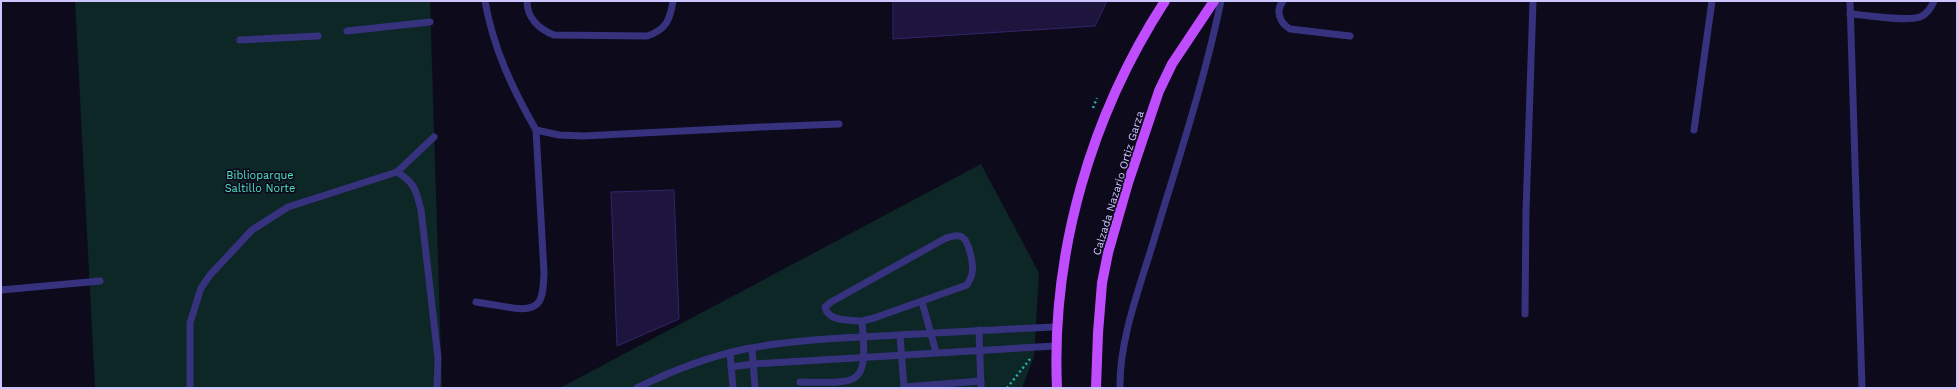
<svg xmlns="http://www.w3.org/2000/svg" width="1958" height="389" viewBox="0 0 1958 389" font-family="'Work Sans',sans-serif">
  <style>
    .green { fill: #0d2626 }
    .building { fill: #1e153e; stroke: #35256b }
    .lines { fill: none; stroke-linecap: round; stroke-linejoin: round }
    .path { stroke: #25b3ad; stroke-width: 2.5; stroke-dasharray: 2 3; stroke-linecap: butt }
    .lane { stroke: #36327e; stroke-width: 7 }
    .primary { stroke: #c04cff; stroke-width: 10 }
    .labels { text-anchor: middle; stroke-width: 3.5; stroke-linejoin: round; paint-order: stroke }
    .park-label { font-size: 11px; fill: #4be5c2; stroke: #0d0a1c }
    .street-label { font-size: 11px; fill: #cdc5ff; stroke: #0d0a1c }
  </style>
  <rect width="100%" height="100%" fill="#0d0a1c"/>
  <g class="green">
    <polygon points="75,1 430,1 442,388 95,388"/>
    <polygon points="981,164 1039,273 1034,357 1022,388 560,388"/>
  </g>
  <g class="building">
    <polygon points="893,1 1107,1 1095,26 893,39"/>
    <polygon points="674,190 679,319 617,346 611,192"/>
  </g>
  <g class="lines">
    <g class="path">
      <polyline points="1093,108 1097,98"/>
      <polyline points="1007,388 1030,359"/>
    </g>
    <g class="lane">
      <path d="M485 1C493 48 513 90 536 130L559 135 583 136 761 127 839 124"/>
      <path d="M527 1C527 18 539 29 554 35L647 36C666 30 670 20 673 1"/>
      <path d="M1283 1C1275 11 1280 23 1290 29L1350 36"/>
      <polyline points="1850,1 1862,388"/>
      <path d="M1850 14C1867 15 1904 22 1920 17 1927 14 1931 8 1934 1"/>
      <polyline points="347,31 430,22"/>
      <polyline points="240,40 318,36"/>
      <polyline points="1694,130 1712,1"/>
      <polyline points="397,172 434,137"/>
      <polyline points="1,290 100,281"/>
      <path d="M476 302C488 304 500 306 513 308 542 312 543 299 544 273L536 130"/>
      <polyline points="922,302 936,352"/>
      <polyline points="1525,314 1526,211 1533,1"/>
      <polyline points="979,330 981,388"/>
      <polyline points="900,335 904,388"/>
      <polyline points="752,348 755,388"/>
      <polyline points="730,353 733,388"/>
      <polyline points="731,367 753,364 1055,346"/>
      <path d="M800 382C861 383 868 387 862 321L874 318 967 285C969 281 972 277 972 273 974 265 969 241 962 237 957 234 950 237 946 238L831 302 825 307C828 322 850 320 862 321"/>
      <polyline points="904,387 981,381"/>
      <path d="M190 388V323L201 288 210 275 252 230 288 207 397 172C415 183 416 190 421 210L438 358 437 388"/>
      <path d="M637 388C671 371 708 357 745 349 796 339 848 338 899 335 952 332 1004 329 1057 327"/>
      <path d="M1120 388C1119 341 1139 289 1153 243 1177 163 1204 83 1221 1"/>
    </g>
    <g class="primary">
      <path d="M1057 388C1051 252 1091 115 1165 1"/>
      <polyline points="1096,388 1098,333 1102,283 1108,253 1128,183 1159,91 1172,64 1214,1"/>
    </g>
  </g>
  <g class="labels">
    <g class="park-label">
      <text x="260" y="179">Biblioparque<tspan x="260" dy="13">Saltillo Norte</tspan></text>
    </g>
    <g class="street-label">
      <text transform="translate(1118 183) rotate(-73)" y="4">Calzada Nazario Ortiz Garza</text>
    </g>
  </g>
  <rect width="1958" height="389" fill="none" stroke="#cdc5ff" stroke-width="4"/>
</svg>
